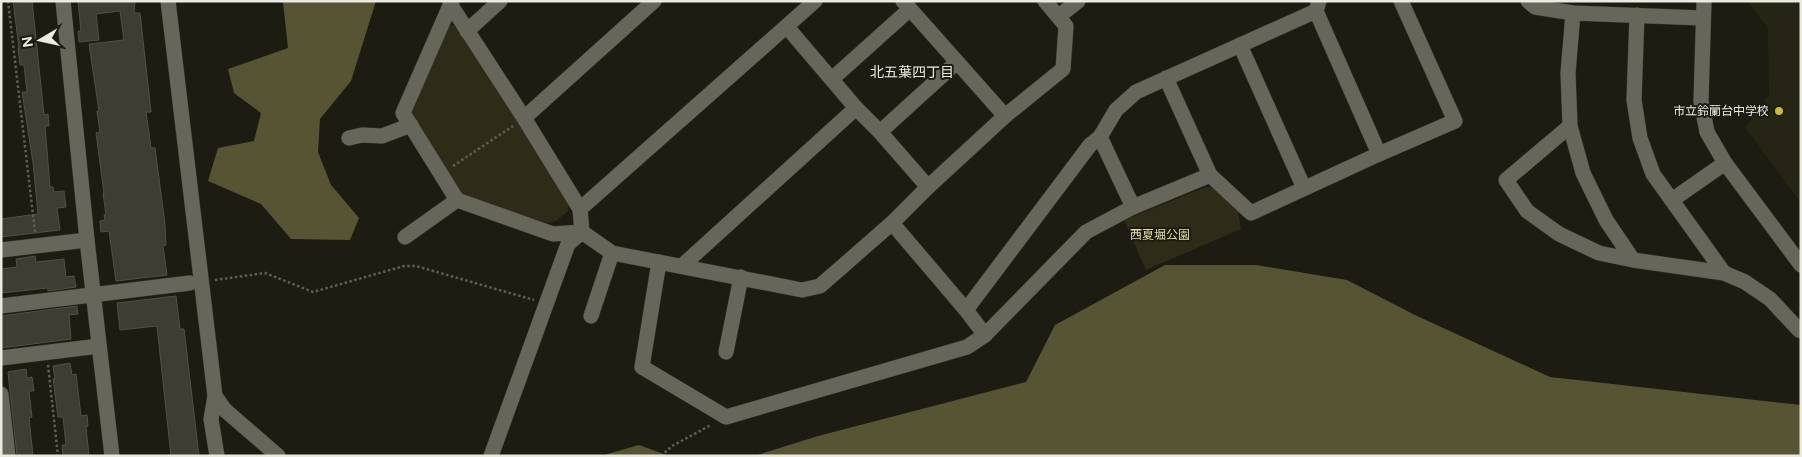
<svg xmlns="http://www.w3.org/2000/svg" width="1802" height="457" viewBox="0 0 1802 457" font-family="Figtree,'Noto Sans JP',sans-serif">
  <style>
    .built { fill: #262515 }
    .green { fill: #2e2c18 }
    .forest { fill: #575434 }
    .building { fill: #3e3d33; stroke: #515045 }
    .lines { fill: none; stroke-linecap: round; stroke-linejoin: round }
    .minor-casing { stroke: #34342f; stroke-width: 16 }
    .path { stroke: #5f5f56; stroke-width: 2.5; stroke-dasharray: 2.5 2.5; stroke-linecap: butt }
    .minor { stroke: #66665a; stroke-width: 15 }
    .poi-dot { fill: #c7bb3b; stroke: #1c1c12; stroke-width: 2 }
    .labels { text-anchor: middle; stroke-width: 4; stroke-linejoin: round; paint-order: stroke }
    .poi-label { font-size: 12px; fill: #eaeae3; stroke: #1c1c12; text-anchor: end }
    .park-label { font-size: 12px; fill: #e1dc9f; stroke: #1c1c12 }
    .neighbourhood-label { font-size: 14px; fill: #eaeae3; stroke: #1c1c12 }
  </style>
  <rect width="100%" height="100%" fill="#1c1c12"/>
  <polygon class="built" points="1747,1 1801,1 1801,203 1745,127 1769,95 1768,28"/>
  <g class="green">
    <polygon points="459,25 570,198 568,211 556,221 547,223 463,196 408,109 445,26"/>
    <polygon points="1206,187 1217,188 1238,211 1241,229 1146,270 1124,220"/>
  </g>
  <g class="forest">
    <polygon points="285,1 376,1 351,81 320,119 318,152 331,185 359,218 350,240 291,239 261,204 208,181 218,148 254,141 261,113 234,93 228,69 288,48 283,2"/>
    <polygon points="1165,265 1256,265 1347,280 1415,315 1550,377 1801,405 1801,456 754,456 818,436 1026,382 1055,325"/>
    <polygon points="639,445 669,456 604,456 604,455"/>
  </g>
  <g class="building">
    <polygon points="13,1 32,1 44,115 48,114 49,126 45,126 50,187 53,187 54,192 64,191 66,207 57,208 60,230 1,237 1,219 38,214 33,163 22,92 27,92 24,65 20,65 18,48 19,48"/>
    <polygon points="78,1 135,1 134,13 140,13 151,112 146,112 151,148 155,148 165,224 166,245 163,246 167,275 116,281 109,231 101,232 100,221 105,220 104,215 106,215 103,193 104,193 96,133 100,132 97,111 99,111 89,44 124,40 120,11 96,14 99,40 79,42 78,31 81,31"/>
    <polygon points="35,256 36,262 64,259 66,277 74,276 76,287 48,291 48,288 1,293 1,269 17,267 16,259"/>
    <polygon points="176,296 180,329 184,329 199,456 171,456 157,326 120,330 117,303"/>
    <polygon points="77,306 78,314 69,315 71,339 1,348 1,316"/>
    <polygon points="70,363 72,375 76,374 81,416 87,415 88,426 86,427 89,456 63,456 62,445 66,445 63,417 58,417 53,379 55,379 53,366"/>
    <polygon points="26,369 27,378 32,377 34,391 29,391 32,417 29,418 33,456 17,456 8,372"/>
  </g>
  <g class="lines">
    <defs>
      <g id="minor">
        <polyline points="63,1 87,240 112,456"/>
        <polyline points="168,1 215,396 211,419 217,456"/>
        <polyline points="452,1 403,113 457,200 553,234 582,232 612,253 802,290 820,286 892,223 928,187 1005,116 1063,69 1066,26 1045,1"/>
        <polyline points="903,1 1005,116"/>
        <polyline points="1528,1 1535,7 1573,13 1702,18"/>
        <polyline points="1704,1 1701,101 1707,132 1725,163 1801,265"/>
        <polyline points="450,4 524,118 580,209 582,232 568,244 491,456"/>
        <polyline points="1316,11 1379,154"/>
        <polyline points="1573,13 1568,73 1570,126 1583,173 1606,220 1633,260"/>
        <polyline points="1637,15 1634,100 1640,138 1653,174 1724,273"/>
        <polyline points="1059,16 1078,1"/>
        <polyline points="787,27 856,108 880,132 928,187"/>
        <polyline points="467,31 500,1"/>
        <polyline points="1240,45 1304,188"/>
        <polyline points="1166,78 1210,175"/>
        <polyline points="832,79 910,9"/>
        <polyline points="524,118 654,1"/>
        <polyline points="1570,126 1506,180 1527,211 1559,234 1599,253 1633,260 1724,273 1745,282 1770,299 1799,330 1801,329"/>
        <polyline points="880,132 957,62"/>
        <polyline points="349,138 362,135 382,136 411,125"/>
        <polyline points="1672,200 1725,163"/>
        <polyline points="1133,207 1100,137 1116,110 1136,92 1316,11 1319,1"/>
        <polyline points="580,209 815,1"/>
        <polyline points="892,223 966,310 985,335"/>
        <polyline points="405,237 457,200"/>
        <polyline points="1,250 87,240"/>
        <polyline points="659,262 642,367 726,417 967,347 985,335 1086,232 1133,207 1210,175 1251,213 1379,154 1455,121 1401,1"/>
        <polyline points="683,265 856,108"/>
        <polyline points="1,306 190,283"/>
        <polyline points="966,310 1090,145 1100,137"/>
        <polyline points="591,316 612,253"/>
        <polyline points="726,352 741,277"/>
        <polyline points="1,358 99,346"/>
        <polyline points="1,394 8,456"/>
        <polyline points="215,396 225,410 278,456"/>
      </g>
    </defs>
    <use href="#minor" class="minor-casing"/>
    <g class="path">
      <polyline points="8,1 35,232"/>
      <polyline points="453,166 513,126"/>
      <polyline points="215,280 265,273 313,292 404,266 416,266 534,300"/>
      <polyline points="48,365 58,456"/>
      <polyline points="661,456 672,446 711,425"/>
    </g>
    <use href="#minor" class="minor"/>
  </g>
  <circle class="poi-dot" cx="1779" cy="111" r="5"/>
  <g class="labels">
    <g class="poi-label">
      <text x="1769" y="115">市立鈴蘭台中学校</text>
    </g>
    <g class="park-label">
      <text x="1160" y="239">西夏堀公園</text>
    </g>
    <g class="neighbourhood-label">
      <text x="912" y="77">北五葉四丁目</text>
    </g>
  </g>
  <rect width="1802" height="457" fill="none" stroke="#eaeae3" stroke-width="5"/>
  <g transform="translate(40 40) rotate(261)" stroke="#1c1c12" stroke-width="4" paint-order="stroke">
  <path d="M0-4L9 19L0 12L-9 19Z" fill="#eaeae3"/>
  <text y="-8" font-size="14" font-weight="bold" text-anchor="middle" fill="#eaeae3">N</text>
  </g>
</svg>
